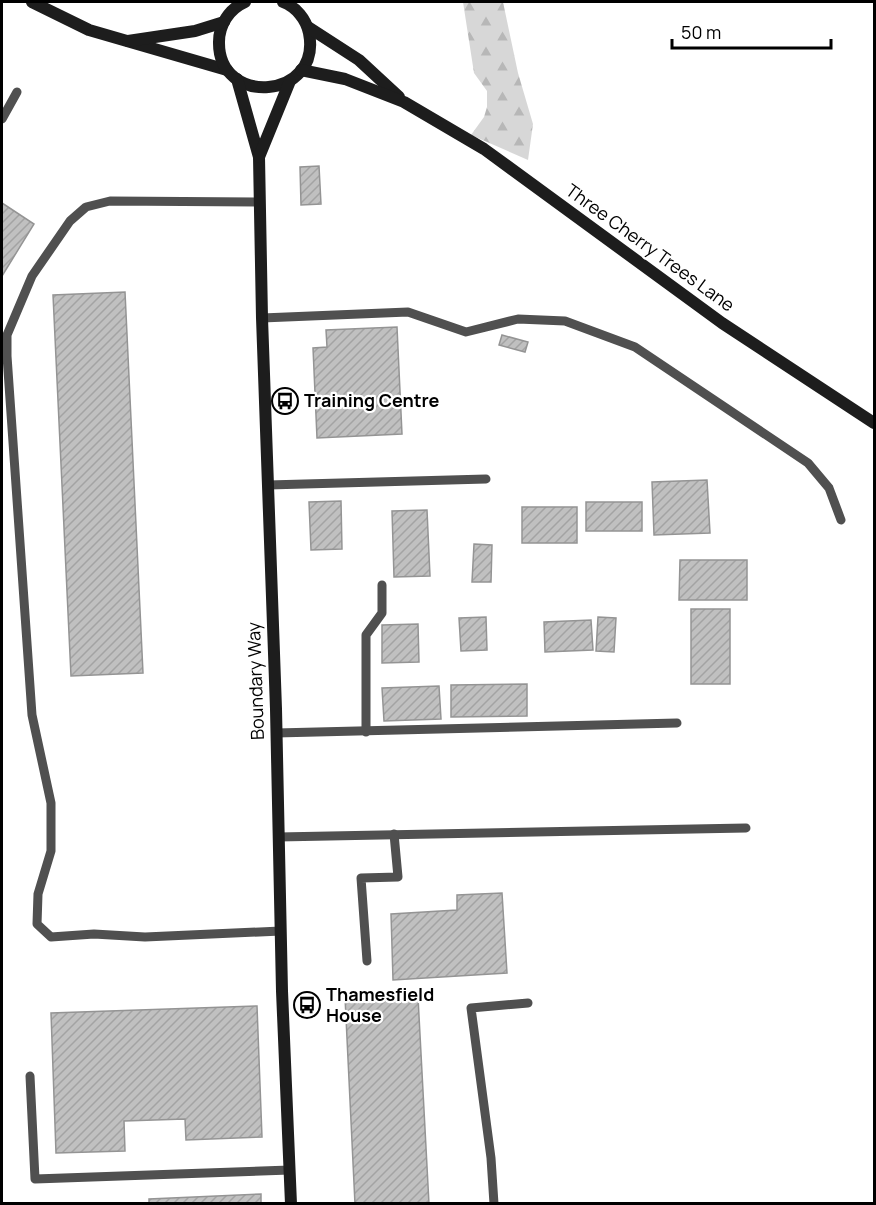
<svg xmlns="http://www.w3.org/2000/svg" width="876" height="1205" viewBox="0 0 876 1205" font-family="Manrope,sans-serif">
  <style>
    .forest { fill: url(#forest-firs) }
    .building { fill: url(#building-hatch); stroke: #949494; stroke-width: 1.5 }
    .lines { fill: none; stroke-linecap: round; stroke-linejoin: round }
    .lane { stroke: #505050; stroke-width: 9 }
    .secondary { stroke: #1d1d1d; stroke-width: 12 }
    .labels { text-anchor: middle; stroke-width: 4.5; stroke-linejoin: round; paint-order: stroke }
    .street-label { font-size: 18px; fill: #000; stroke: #fff }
    .poi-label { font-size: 18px; font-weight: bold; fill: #000; stroke: #fff; text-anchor: start }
  </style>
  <defs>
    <pattern id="forest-firs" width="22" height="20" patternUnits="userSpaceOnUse" patternTransform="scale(1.5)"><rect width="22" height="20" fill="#d7d7d7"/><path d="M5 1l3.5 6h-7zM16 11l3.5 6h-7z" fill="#b7b7b7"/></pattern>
    <pattern id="building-hatch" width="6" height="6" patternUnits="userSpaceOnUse" patternTransform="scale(1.5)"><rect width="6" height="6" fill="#c0c0c0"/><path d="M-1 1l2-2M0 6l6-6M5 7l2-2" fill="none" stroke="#a3a3a3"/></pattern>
  </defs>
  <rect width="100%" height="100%" fill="#fff"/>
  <polygon class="forest" points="463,2 503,2 518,73 533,124 528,160 471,135 484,117 487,107 487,91 474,73"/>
  <g class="building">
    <polygon points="319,166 321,204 301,205 300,167"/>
    <polygon points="2,203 34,224 2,276"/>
    <polygon points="125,292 143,673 71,676 53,295"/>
    <polygon points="397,327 402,434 317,438 313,348 327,347 326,330"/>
    <polygon points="502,335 528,342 525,352 499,345"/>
    <polygon points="707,480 710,533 654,535 652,482"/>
    <polygon points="341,501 342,549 311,550 309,502"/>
    <rect x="586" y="502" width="56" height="29"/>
    <rect x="522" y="507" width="55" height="36"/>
    <polygon points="427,510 430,576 394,577 392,511"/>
    <polygon points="474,544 492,545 491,582 472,582"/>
    <polygon points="680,560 747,560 747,600 679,600"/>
    <rect x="691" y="609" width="39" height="75"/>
    <polygon points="486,617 487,650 461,651 459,618"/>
    <polygon points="598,617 616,618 614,652 596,651"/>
    <polygon points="591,620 593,650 545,652 544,622"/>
    <polygon points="418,624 419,662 382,663 382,625"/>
    <polygon points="527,684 527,716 451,717 451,685"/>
    <polygon points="439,686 441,719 384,721 382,688"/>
    <polygon points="502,893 507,973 393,980 391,914 457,910 457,895"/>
    <polygon points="345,997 418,997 429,1204 355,1204"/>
    <polygon points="257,1006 262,1137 186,1140 185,1119 124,1121 125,1151 56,1153 51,1013"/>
    <polygon points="261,1194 261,1204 149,1204 149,1199"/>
  </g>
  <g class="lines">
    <g class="lane">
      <polyline points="2,119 17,92"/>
      <polyline points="260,202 110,201 86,207 70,221 32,276 7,335 7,356 32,715 51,803 51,851 38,894 37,924 51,937 94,934 145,937 281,931"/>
      <polyline points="262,318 408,312 466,332 518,319 565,321 635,347 808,463 829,488 841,520"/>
      <polyline points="268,485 486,479"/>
      <polyline points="366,732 366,635 382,613 382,585"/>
      <polyline points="276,733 677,723"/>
      <polyline points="278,837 746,828"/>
      <polyline points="367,961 361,878 398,877 394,834"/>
      <polyline points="30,1076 35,1179 290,1170"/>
      <polyline points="494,1204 491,1158 471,1008 528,1003"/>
    </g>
    <g class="secondary">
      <polyline points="32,2 89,30 227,70"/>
      <path d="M245 2C229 9 219 25 219 42 218 107 322 100 309 33 306 19 296 7 283 2"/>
      <polyline points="308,27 359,60 399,97"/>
      <polyline points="128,41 195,31 224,22"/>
      <polyline points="301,70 345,79 404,102 484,149 722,323 874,423"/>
      <polyline points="237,79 259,157 262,318 276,709 282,991 291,1204"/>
      <polyline points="259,157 290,81"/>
    </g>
  </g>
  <defs>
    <symbol id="bus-ring" viewBox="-11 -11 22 22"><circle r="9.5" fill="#fff" stroke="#000" stroke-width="1.5"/><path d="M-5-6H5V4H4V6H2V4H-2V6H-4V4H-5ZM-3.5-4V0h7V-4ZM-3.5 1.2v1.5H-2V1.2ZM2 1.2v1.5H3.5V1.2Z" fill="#000"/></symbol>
  </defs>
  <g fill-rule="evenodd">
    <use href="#bus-ring" x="270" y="386" width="30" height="30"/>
    <use href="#bus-ring" x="292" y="990" width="30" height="30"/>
  </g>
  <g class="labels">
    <g class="street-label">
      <text transform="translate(650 248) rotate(36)" y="6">Three Cherry Trees Lane</text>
      <text transform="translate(256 681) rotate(-92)" y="6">Boundary Way</text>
    </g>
    <g class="poi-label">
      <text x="304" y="407">Training Centre</text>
      <text x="326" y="1001">Thamesfield<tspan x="326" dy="21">House</tspan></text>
    </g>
  </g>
  <rect width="876" height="1205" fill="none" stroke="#000000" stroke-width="6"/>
  <path d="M672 39v9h159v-9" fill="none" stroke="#000000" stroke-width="3"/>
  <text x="681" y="39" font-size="18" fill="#000000" stroke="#ffffff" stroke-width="4.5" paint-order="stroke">50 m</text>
</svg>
